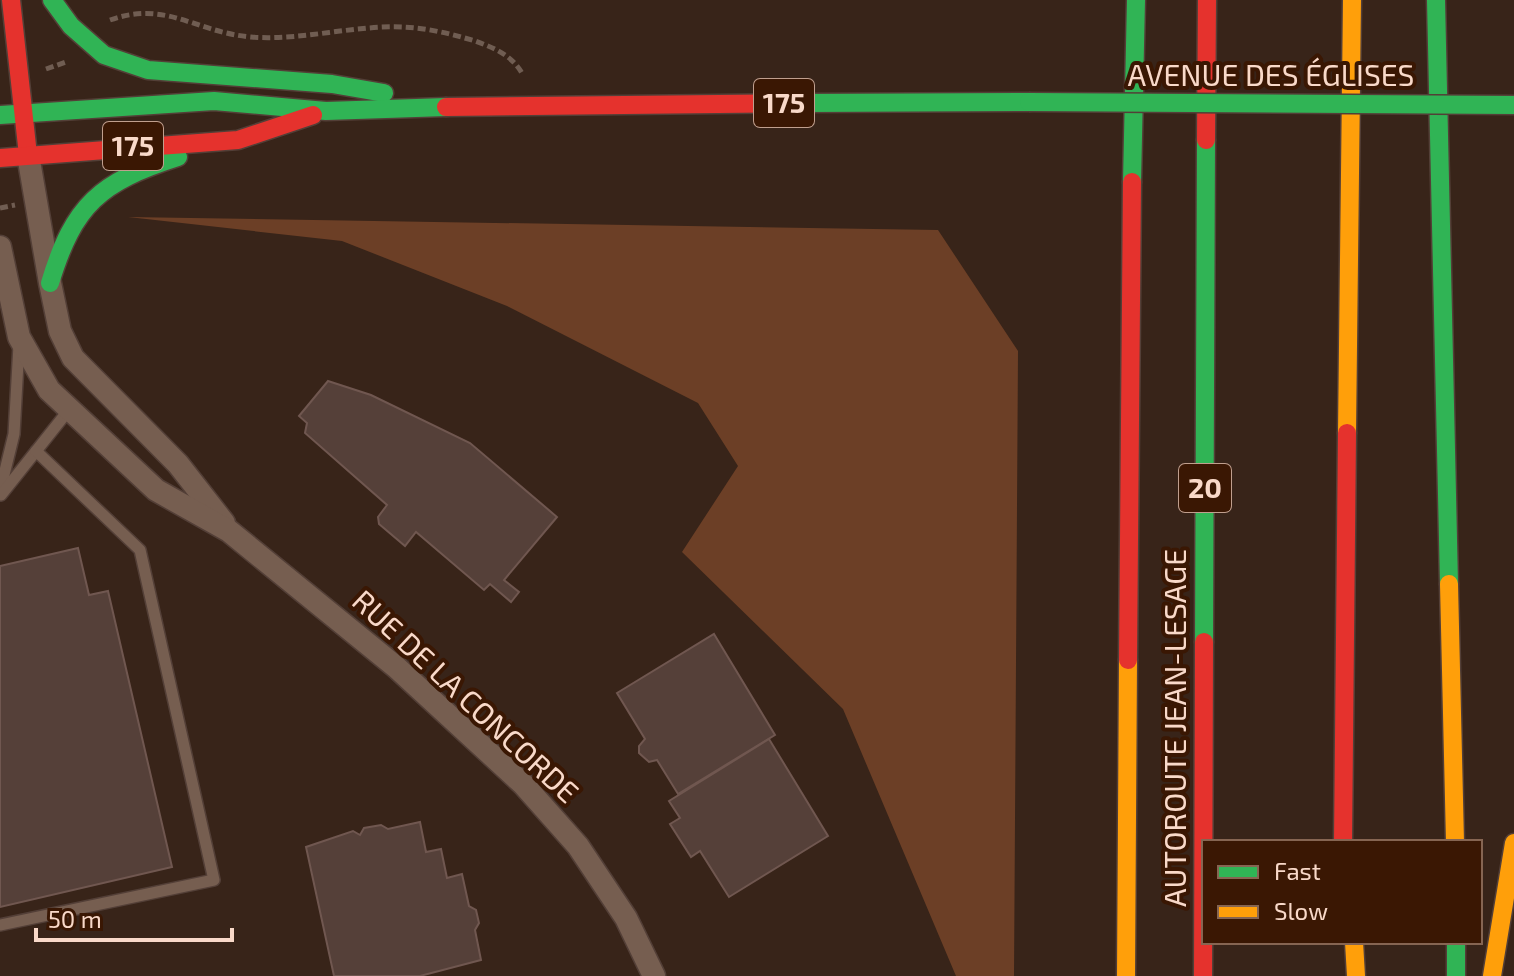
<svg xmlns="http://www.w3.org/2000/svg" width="1514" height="976" viewBox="0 0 1514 976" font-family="'Exo 2',sans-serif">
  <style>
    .green { fill: #6c3f26 }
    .building { fill: #554039; stroke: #705750; stroke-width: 2 }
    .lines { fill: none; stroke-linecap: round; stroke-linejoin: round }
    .lane-casing { stroke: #533f37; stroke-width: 14 }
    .street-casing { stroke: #533f37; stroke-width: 25 }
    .fast-casing { stroke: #533f37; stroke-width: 21 }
    .slow-casing { stroke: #533f37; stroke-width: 21 }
    .jam-casing { stroke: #533f37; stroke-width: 21 }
    .path { stroke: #705d52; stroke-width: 5; stroke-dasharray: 8 4; stroke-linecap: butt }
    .lane { stroke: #765e50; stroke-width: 11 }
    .street { stroke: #765e50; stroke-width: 22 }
    .fast { stroke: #30b455; stroke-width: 18 }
    .slow { stroke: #ff9f0a; stroke-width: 18 }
    .jam { stroke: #e5322d; stroke-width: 18 }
    .fast-bridge-casing { stroke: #533f37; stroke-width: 21; stroke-linecap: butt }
    .fast-bridge { stroke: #30b455; stroke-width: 18 }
    .labels { text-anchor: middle; stroke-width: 8; stroke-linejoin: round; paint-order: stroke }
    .shield { fill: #3a1703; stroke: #c09f8e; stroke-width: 2 }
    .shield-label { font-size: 28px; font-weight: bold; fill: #f9d9c9 }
    .street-label { font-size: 30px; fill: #f9d9c9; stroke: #3a1703 }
  </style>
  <rect width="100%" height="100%" fill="#382419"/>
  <polygon class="green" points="128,217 938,230 1018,351 1014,976 956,976 843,709 682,552 738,466 698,403 507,306 342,241"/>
  <g class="building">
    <polygon points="328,381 371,395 470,443 557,517 504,580 519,592 511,602 490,584 484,590 416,532 405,546 379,524 378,517 387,505 305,433 307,423 299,416"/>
    <polygon points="78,548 89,595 108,591 172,867 0,907 0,566"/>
    <polygon points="714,634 775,735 678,794 657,760 649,762 639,753 639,746 645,739 617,693"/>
    <polygon points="769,739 828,836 729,897 700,851 691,857 670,824 680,818 669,801"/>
    <polygon points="420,822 426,852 441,849 447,878 462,874 469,906 476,910 479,923 475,930 481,960 420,976 334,976 306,847 353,831 360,835 364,828 381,825 388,829"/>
  </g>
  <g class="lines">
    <defs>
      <g id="lane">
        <polyline points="0,491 14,434 19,345"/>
        <polyline points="1,495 68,411"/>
        <polyline points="0,925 214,880 140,550 36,451"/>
      </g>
      <g id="street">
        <polyline points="28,155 50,283 60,331 73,358 178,464 224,523"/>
        <polyline points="0,247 19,337 49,390 156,490 229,531 396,667 523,784 578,846 626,918 654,976"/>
      </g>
      <g id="fast">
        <polyline points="52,0 71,26 104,55 148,70 332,84 384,93"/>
        <polyline points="1436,0 1449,584"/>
        <polyline points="805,103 1029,102"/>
        <polyline points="0,115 214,101 326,111 446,107"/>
        <polyline points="1132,182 1136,0"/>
        <path d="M50 283C74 204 100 182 178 157"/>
        <polyline points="1204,642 1206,140"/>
        <polyline points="1456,942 1456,976"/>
      </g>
      <g id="slow">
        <polyline points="1347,433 1352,0"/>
        <polyline points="1449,584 1455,842"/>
        <polyline points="1354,942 1356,976"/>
        <polyline points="1126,976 1128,660"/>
        <polyline points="1492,976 1514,843"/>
      </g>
      <g id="jam">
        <polyline points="11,0 28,155"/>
        <polyline points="446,107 805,103"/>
        <polyline points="1206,140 1207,0"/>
        <polyline points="0,158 238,140 313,115"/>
        <polyline points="1128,660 1132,182"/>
        <polyline points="1343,842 1347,433"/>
        <polyline points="1203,976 1204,642"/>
      </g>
    </defs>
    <use href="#lane" class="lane-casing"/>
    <use href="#street" class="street-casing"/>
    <use href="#fast" class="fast-casing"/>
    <use href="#slow" class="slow-casing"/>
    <use href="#jam" class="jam-casing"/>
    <g class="path">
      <path d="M110 20C167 0 194 32 251 37 301 41 353 25 403 27 427 28 452 34 475 41 495 48 513 56 523 75"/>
      <polyline points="46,69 66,62"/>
      <polyline points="0,208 15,205"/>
    </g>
    <use href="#lane" class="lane"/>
    <use href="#street" class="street"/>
    <use href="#fast" class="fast"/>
    <use href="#slow" class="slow"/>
    <use href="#jam" class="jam"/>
    <defs>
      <polyline id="fast-bridge" points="1029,102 1514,105"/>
    </defs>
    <use href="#fast-bridge" class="fast-bridge-casing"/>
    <use href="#fast-bridge" class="fast-bridge"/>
  </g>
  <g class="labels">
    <g class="shield">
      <rect x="754" y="79" width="60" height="48" rx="6"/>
      <rect x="103" y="122" width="60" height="48" rx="6"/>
      <rect x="1179" y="464" width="52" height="48" rx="6"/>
    </g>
    <g class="shield-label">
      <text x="784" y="113">175</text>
      <text x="133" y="156">175</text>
      <text x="1205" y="498">20</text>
    </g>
    <g class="street-label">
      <text x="1271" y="86">AVENUE DES ÉGLISES</text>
      <text transform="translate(465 697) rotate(43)" y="10">RUE DE LA CONCORDE</text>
      <text transform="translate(1176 728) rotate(-90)" y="10">AUTOROUTE JEAN-LESAGE</text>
    </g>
  </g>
  <rect x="1202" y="840" width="280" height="104" fill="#3a1703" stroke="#866552" stroke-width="2"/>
  <rect x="1218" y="866" width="40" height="12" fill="#30b455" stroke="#866552" stroke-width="2"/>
  <text x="1274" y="880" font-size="24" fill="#f9d9c9">Fast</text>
  <rect x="1218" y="906" width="40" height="12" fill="#ff9f0a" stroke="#866552" stroke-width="2"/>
  <text x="1274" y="920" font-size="24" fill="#f9d9c9">Slow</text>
  <path d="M36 928v12h196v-12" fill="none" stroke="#f9d9c9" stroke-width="4"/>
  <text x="48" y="928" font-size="24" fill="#f9d9c9" stroke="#3a1703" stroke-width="6" paint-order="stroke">50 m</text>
</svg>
